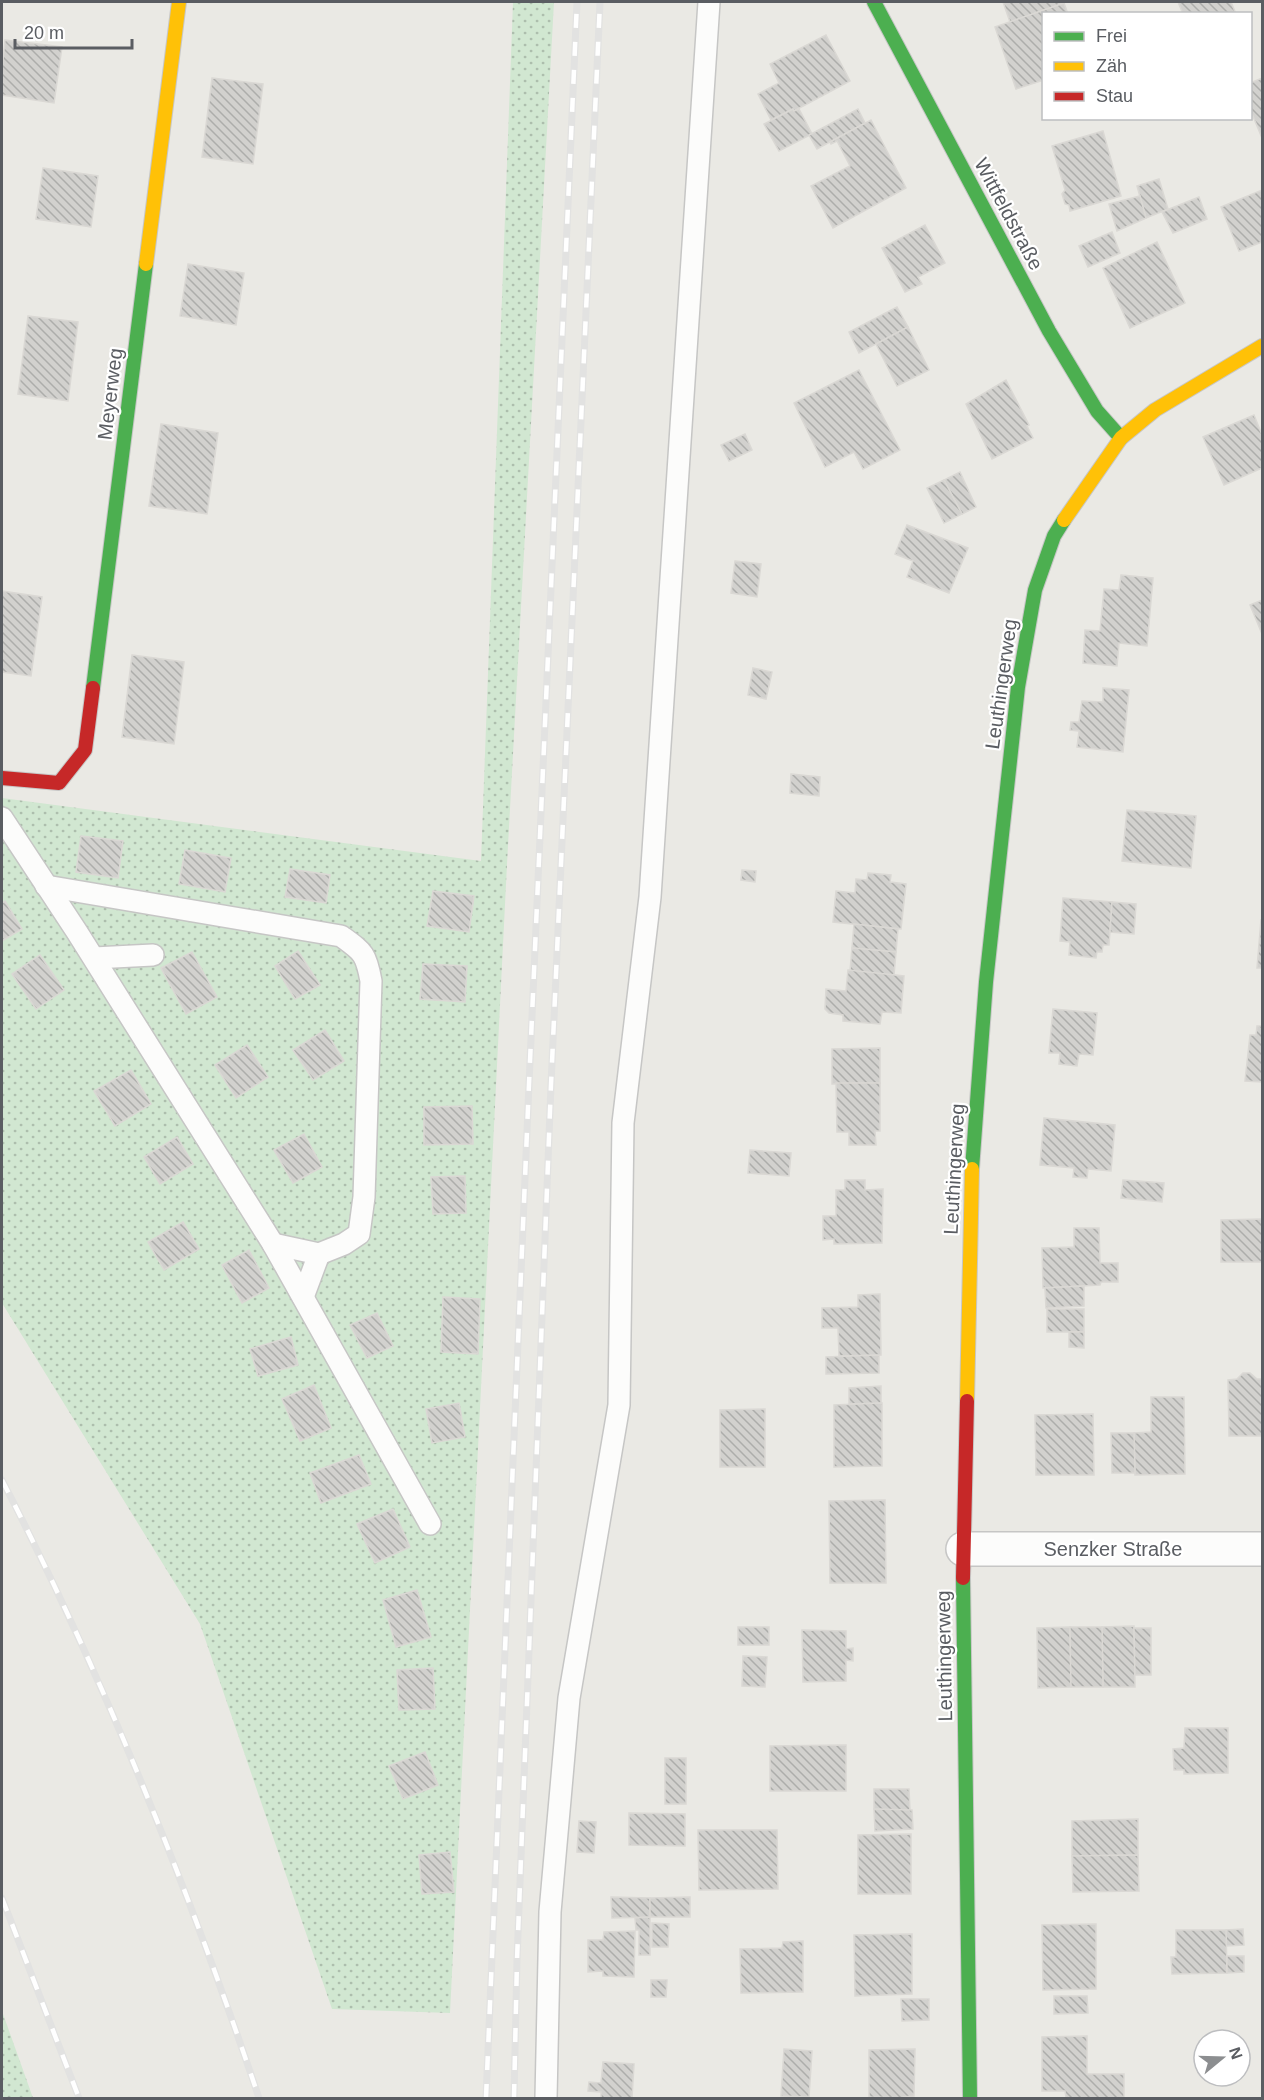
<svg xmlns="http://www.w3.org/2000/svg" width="1264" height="2100" viewBox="0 0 1264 2100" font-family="Arial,sans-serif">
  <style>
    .grass { fill: url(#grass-dots) }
    .building { fill: url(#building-back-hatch); stroke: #dad8d4; stroke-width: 1.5 }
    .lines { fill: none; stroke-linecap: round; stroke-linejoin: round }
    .lane-casing { stroke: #c6c6c5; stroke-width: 24 }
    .street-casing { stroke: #c6c6c5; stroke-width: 36 }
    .fast-casing { stroke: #c7c7c6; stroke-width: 16 }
    .slow-casing { stroke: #c7c7c6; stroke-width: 16 }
    .jam-casing { stroke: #c7c7c6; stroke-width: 16 }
    .lane { stroke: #fcfcfb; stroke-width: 21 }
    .street { stroke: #fcfcfb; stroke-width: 33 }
    .fast { stroke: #4caf50; stroke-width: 14 }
    .slow { stroke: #ffc107; stroke-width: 14 }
    .jam { stroke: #c62828; stroke-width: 14 }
    .rail-casing { stroke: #e2e2e1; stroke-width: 7 }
    .rail { stroke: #fff; stroke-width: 4.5; stroke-dasharray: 14; stroke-linecap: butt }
    .labels { text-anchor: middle; stroke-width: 4.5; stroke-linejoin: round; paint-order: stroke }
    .street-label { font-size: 20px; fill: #5a5d62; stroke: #fff }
  </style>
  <defs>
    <pattern id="grass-dots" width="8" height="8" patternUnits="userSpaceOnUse" patternTransform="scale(1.5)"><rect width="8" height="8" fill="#d1e7d1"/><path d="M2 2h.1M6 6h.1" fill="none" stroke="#adbead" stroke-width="1.8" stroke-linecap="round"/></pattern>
    <pattern id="building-back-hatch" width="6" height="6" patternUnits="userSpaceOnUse" patternTransform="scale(1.5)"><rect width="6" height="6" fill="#d2d1ce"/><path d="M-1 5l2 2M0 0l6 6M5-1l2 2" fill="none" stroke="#adadab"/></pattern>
  </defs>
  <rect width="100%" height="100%" fill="#eae9e4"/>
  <g class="grass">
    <polygon points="513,2 554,2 507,864 450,2013 332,2009 200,1624 2,1303 2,798 481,861"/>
    <polygon points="2,2011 33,2098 2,2098"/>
  </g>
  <g class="building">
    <polygon points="1003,2 1064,2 1064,3 1010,22"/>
    <polygon points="1178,2 1231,2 1236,14 1183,14"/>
    <polygon points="1064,3 1068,14 1044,14 1044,80 1016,89 995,27"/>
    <polygon points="826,35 850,81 794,111 793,109 771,120 758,94 779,83 770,64"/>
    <polygon points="5,40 62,47 54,103 2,95 2,70"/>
    <polygon points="212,78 263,84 253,164 202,157"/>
    <polygon points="1262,78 1262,138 1250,109 1250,83"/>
    <polygon points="793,109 794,111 799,109 812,134 779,151 764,124"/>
    <polygon points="858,109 865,123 817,149 809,135"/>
    <polygon points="871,120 906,188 833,228 811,186 850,166 837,141 831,144 830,142"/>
    <polygon points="1103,131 1121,196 1070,211 1069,205 1065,204 1062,194 1065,190 1052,146"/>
    <polygon points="43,168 98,176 91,227 36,219"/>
    <polygon points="1159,179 1168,209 1146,218 1137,186"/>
    <polygon points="1262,190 1262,242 1239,251 1221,207"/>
    <polygon points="1140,196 1146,218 1117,231 1109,204"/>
    <polygon points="1199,197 1207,219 1173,233 1162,212"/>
    <polygon points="925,225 945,263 918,277 922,284 905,292 882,248"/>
    <polygon points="1112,232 1120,253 1088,267 1079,246"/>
    <polygon points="1157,242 1185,303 1130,328 1103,268"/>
    <polygon points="188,264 244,273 236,325 180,316"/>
    <polygon points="897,307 908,327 859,353 849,332"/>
    <polygon points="28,316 78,322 68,401 18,394"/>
    <polygon points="908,327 929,370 897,386 876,344"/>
    <polygon points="859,370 900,450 863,469 854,452 825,467 794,403"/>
    <polygon points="1006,380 1029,425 1027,426 1033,438 992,459 966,404"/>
    <polygon points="1254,415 1262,435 1262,468 1224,485 1203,437"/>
    <polygon points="161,424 218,433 207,514 149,506"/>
    <polygon points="745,434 752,450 729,461 721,445"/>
    <polygon points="960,472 976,507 962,514 944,480"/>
    <polygon points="944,480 962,514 944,523 927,488"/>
    <polygon points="907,525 968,548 949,593 907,577 913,561 895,554"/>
    <polygon points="735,561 761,564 757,597 731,593"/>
    <polygon points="1121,575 1153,578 1147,646 1119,643 1117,666 1083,663 1085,630 1100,631 1104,589 1119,590"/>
    <polygon points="2,591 42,597 31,676 2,672"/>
    <polygon points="1262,600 1262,634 1250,605"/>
    <polygon points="132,655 184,662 174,744 122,737"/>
    <polygon points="753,668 772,672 766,699 748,695"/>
    <polygon points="1103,688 1129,690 1123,752 1077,747 1079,731 1070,730 1071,722 1079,722 1082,701 1103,702"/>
    <polygon points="791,774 820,777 819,796 790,793"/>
    <polygon points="1127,810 1196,816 1191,868 1122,861"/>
    <polygon points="81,836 123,841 118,878 76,872"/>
    <polygon points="185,850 231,858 225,892 179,884"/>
    <polygon points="290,869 330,875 326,903 285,897"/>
    <polygon points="742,870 756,871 755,882 741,880"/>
    <polygon points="868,873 891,875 890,882 906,884 901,929 833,922 836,891 855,893 856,879 867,880"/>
    <polygon points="433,891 474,896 469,932 427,926"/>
    <polygon points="1063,898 1112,902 1109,945 1103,945 1102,952 1097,952 1096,958 1069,955 1070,942 1060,941"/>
    <polygon points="5,901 22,929 2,941 2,903"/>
    <polygon points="1112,902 1136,904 1134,934 1110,932"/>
    <polygon points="1261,920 1262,920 1262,968 1257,968"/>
    <polygon points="854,924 898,929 896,952 852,948"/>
    <polygon points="852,948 896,952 894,975 850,971"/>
    <polygon points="298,951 320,985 295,999 275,966"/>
    <polygon points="192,952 217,997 186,1014 161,968"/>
    <polygon points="40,955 64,990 36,1009 12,974"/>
    <polygon points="423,964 467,966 465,1002 420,999"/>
    <polygon points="848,970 904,976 901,1013 882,1012 880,1024 843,1021 843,1015 829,1013 825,1009 826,989 846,991"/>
    <polygon points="1053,1009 1097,1013 1093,1055 1079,1054 1077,1066 1059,1064 1060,1053 1049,1053"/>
    <polygon points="1257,1026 1262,1026 1262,1082 1245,1081 1250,1035 1256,1035"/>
    <polygon points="325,1030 344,1061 313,1080 293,1050"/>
    <polygon points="247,1045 268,1077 236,1098 215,1065"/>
    <polygon points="880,1048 880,1083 832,1084 832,1049"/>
    <polygon points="131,1070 151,1104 115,1126 94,1091"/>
    <polygon points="836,1083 880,1083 880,1131 875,1131 876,1145 849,1145 849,1132 837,1132"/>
    <polygon points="472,1106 473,1144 424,1145 424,1107"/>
    <polygon points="1044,1118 1115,1125 1111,1171 1088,1169 1087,1178 1073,1177 1074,1168 1040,1165"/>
    <polygon points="304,1134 322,1167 293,1183 274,1150"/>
    <polygon points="177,1137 193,1164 160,1184 144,1157"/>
    <polygon points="750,1150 791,1153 789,1176 748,1173"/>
    <polygon points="465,1176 466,1213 433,1214 431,1177"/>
    <polygon points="845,1180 865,1180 865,1190 883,1189 882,1243 834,1244 834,1239 823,1240 823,1216 836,1216 836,1190 845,1190"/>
    <polygon points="1123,1180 1164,1183 1162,1202 1121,1198"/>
    <polygon points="1262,1219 1262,1262 1221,1262 1221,1220"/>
    <polygon points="183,1222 199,1249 164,1270 148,1242"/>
    <polygon points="1074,1228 1099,1228 1100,1263 1118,1263 1118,1282 1101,1282 1100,1285 1043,1288 1042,1248 1074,1247"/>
    <polygon points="249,1250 269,1288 242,1303 222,1265"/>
    <polygon points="1084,1286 1084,1306 1046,1308 1045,1288"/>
    <polygon points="880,1294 881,1355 839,1356 838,1328 822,1328 822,1308 858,1307 858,1295"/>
    <polygon points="443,1297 480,1299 478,1354 441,1352"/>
    <rect x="1047" y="1309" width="37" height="23"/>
    <polygon points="377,1313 393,1346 367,1358 350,1325"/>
    <polygon points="1069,1332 1084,1332 1084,1348 1069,1347"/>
    <polygon points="291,1337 298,1365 258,1376 250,1349"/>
    <polygon points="879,1355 879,1373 826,1374 826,1357"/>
    <polygon points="1243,1373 1250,1373 1257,1379 1262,1379 1262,1436 1229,1436 1228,1380 1237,1379"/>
    <polygon points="314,1385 331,1428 300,1441 282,1399"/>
    <polygon points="881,1386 881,1403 849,1404 849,1388"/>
    <polygon points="1151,1397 1184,1397 1185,1474 1135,1475 1134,1433 1151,1432"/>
    <polygon points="459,1403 465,1437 432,1443 426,1409"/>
    <polygon points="882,1403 882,1466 834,1467 834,1405"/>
    <polygon points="765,1409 765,1467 720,1467 720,1410"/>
    <polygon points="1093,1414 1094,1475 1036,1475 1035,1415"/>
    <polygon points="1111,1433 1134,1433 1135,1473 1112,1473"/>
    <polygon points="359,1455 371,1484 321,1503 310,1473"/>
    <polygon points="885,1500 886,1583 830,1583 829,1501"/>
    <polygon points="393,1509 410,1547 375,1563 357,1524"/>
    <polygon points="417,1590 431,1637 396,1647 383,1600"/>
    <polygon points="1134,1626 1135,1687 1103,1687 1102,1627"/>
    <rect x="738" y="1627" width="31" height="18"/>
    <polygon points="1070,1627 1071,1687 1038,1688 1037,1628"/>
    <polygon points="1070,1627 1102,1627 1103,1687 1071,1687"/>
    <polygon points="1134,1628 1151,1628 1151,1675 1135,1675"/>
    <polygon points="802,1630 846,1631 846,1649 853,1648 853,1661 846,1660 846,1681 803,1682"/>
    <polygon points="743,1656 767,1657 765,1687 742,1686"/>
    <polygon points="433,1668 435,1709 399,1710 397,1670"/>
    <polygon points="1185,1728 1228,1728 1228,1773 1184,1774 1184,1770 1174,1770 1173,1749 1184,1748"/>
    <polygon points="846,1745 846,1791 770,1791 770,1746"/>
    <polygon points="425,1752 438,1785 403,1799 389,1766"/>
    <rect x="665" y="1758" width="21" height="46"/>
    <polygon points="874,1789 909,1789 910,1811 874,1809"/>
    <polygon points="874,1809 912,1810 913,1829 875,1831"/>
    <polygon points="629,1813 685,1814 685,1846 629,1845"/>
    <polygon points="1138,1819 1138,1855 1072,1856 1072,1821"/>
    <polygon points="579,1821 596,1822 594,1853 577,1852"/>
    <polygon points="698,1830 777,1830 778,1889 699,1890"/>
    <polygon points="911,1834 911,1894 858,1894 858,1835"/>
    <polygon points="450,1852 454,1892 422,1894 419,1855"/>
    <polygon points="1138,1855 1139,1891 1073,1892 1072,1856"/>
    <polygon points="611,1897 650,1898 650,1917 612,1918"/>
    <polygon points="690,1897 690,1917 650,1917 650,1898"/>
    <polygon points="650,1917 650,1955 639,1955 639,1930 636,1930 635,1918"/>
    <polygon points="652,1923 669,1924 668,1947 652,1947"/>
    <polygon points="1096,1924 1096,1989 1043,1990 1042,1925"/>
    <polygon points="1243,1929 1244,1945 1226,1946 1226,1930"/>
    <polygon points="1176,1930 1226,1930 1227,1973 1172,1974 1171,1957 1176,1957"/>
    <polygon points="635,1931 634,1977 603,1976 603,1971 588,1972 588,1940 603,1940 604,1932"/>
    <polygon points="912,1934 912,1994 855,1996 854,1935"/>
    <polygon points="803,1941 803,1992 741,1993 740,1949 782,1948 783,1942"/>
    <polygon points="1227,1956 1244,1956 1244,1972 1227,1973"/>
    <polygon points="651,1980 667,1980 666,1997 651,1997"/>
    <polygon points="1054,1996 1087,1996 1088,2013 1054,2014"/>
    <polygon points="901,1999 929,1999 929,2020 902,2021"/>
    <polygon points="1087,2036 1087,2074 1124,2074 1124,2098 1066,2098 1065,2091 1042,2091 1042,2037"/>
    <polygon points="784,2049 812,2051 809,2097 781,2096"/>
    <polygon points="915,2049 914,2096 903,2097 903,2098 869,2097 869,2050"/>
    <polygon points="603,2062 634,2064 632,2098 601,2098 601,2092 588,2091 589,2082 601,2083"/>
  </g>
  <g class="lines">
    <defs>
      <g id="lane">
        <polyline points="2,818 77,932 273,1244 430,1524"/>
        <path d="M46 886 341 936C363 952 366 953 371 981L364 1197 359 1234 344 1244 319 1254 273 1244"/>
        <polyline points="94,958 153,955"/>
        <polyline points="303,1297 319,1254"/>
        <polyline points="546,2098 550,1912 569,1698 619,1405 623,1123 650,897 709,2"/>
      </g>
      <polyline id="street" points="963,1549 1262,1549"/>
      <g id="fast">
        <polyline points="874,2 1049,331 1097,411 1121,438"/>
        <polyline points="93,688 146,264"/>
        <polyline points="972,1169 986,982 1018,687 1035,590 1054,536 1064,520"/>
        <polyline points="963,1578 970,2098"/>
      </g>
      <g id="slow">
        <polyline points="146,264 179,2"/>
        <polyline points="1064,520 1121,438 1155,410 1262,346"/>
        <polyline points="967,1401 972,1169"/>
      </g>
      <g id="jam">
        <polyline points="2,778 59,783 85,750 93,688"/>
        <polyline points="963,1578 967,1401"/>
      </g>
    </defs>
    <use href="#lane" class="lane-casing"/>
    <use href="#street" class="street-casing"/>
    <use href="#fast" class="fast-casing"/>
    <use href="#slow" class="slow-casing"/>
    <use href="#jam" class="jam-casing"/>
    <use href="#lane" class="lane"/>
    <use href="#street" class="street"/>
    <use href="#fast" class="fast"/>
    <use href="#slow" class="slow"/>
    <use href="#jam" class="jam"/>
    <defs>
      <g id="rail">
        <path d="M2 1480C104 1678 188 1887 259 2098"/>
        <polyline points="2,1898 79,2098"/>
        <polyline points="486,2098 529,1084 577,2"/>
        <polyline points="514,2098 517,1960 551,1085 600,2"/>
      </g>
    </defs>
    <use href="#rail" class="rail-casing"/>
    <use href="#rail" class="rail"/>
  </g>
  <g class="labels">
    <g class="street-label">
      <text transform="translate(1009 214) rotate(62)" y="7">Wittfeldstraße</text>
      <text transform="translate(110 394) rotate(-83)" y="7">Meyerweg</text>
      <text transform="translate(1001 684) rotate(-82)" y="7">Leuthingerweg</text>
      <text transform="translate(954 1169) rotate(-87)" y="7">Leuthingerweg</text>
      <text x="1113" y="1556">Senzker Straße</text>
      <text transform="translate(944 1656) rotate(-91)" y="7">Leuthingerweg</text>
    </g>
  </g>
  <rect width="1264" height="2100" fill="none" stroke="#5a5d62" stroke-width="6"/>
  <rect x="1042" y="12" width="210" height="108" fill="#ffffff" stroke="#bdbec0" stroke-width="1.5"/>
  <rect x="1054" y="32" width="30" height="9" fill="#4caf50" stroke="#bdbec0" stroke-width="1.5"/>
  <text x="1096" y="42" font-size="18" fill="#5a5d62">Frei</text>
  <rect x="1054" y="62" width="30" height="9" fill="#ffc107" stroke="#bdbec0" stroke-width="1.5"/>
  <text x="1096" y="72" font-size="18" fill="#5a5d62">Zäh</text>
  <rect x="1054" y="92" width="30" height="9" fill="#c62828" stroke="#bdbec0" stroke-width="1.5"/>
  <text x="1096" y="102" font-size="18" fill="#5a5d62">Stau</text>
  <g transform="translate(1222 2058) rotate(71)"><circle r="28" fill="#ffffff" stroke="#bdbec0" stroke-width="1.5"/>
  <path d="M0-4.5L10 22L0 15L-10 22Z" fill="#8c8e90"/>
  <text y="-9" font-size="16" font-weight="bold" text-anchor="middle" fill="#5a5d62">N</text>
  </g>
  <path d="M15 39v9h117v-9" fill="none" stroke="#5a5d62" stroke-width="3"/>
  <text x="24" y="39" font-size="18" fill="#5a5d62" stroke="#ffffff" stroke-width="4.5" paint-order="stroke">20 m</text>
</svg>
